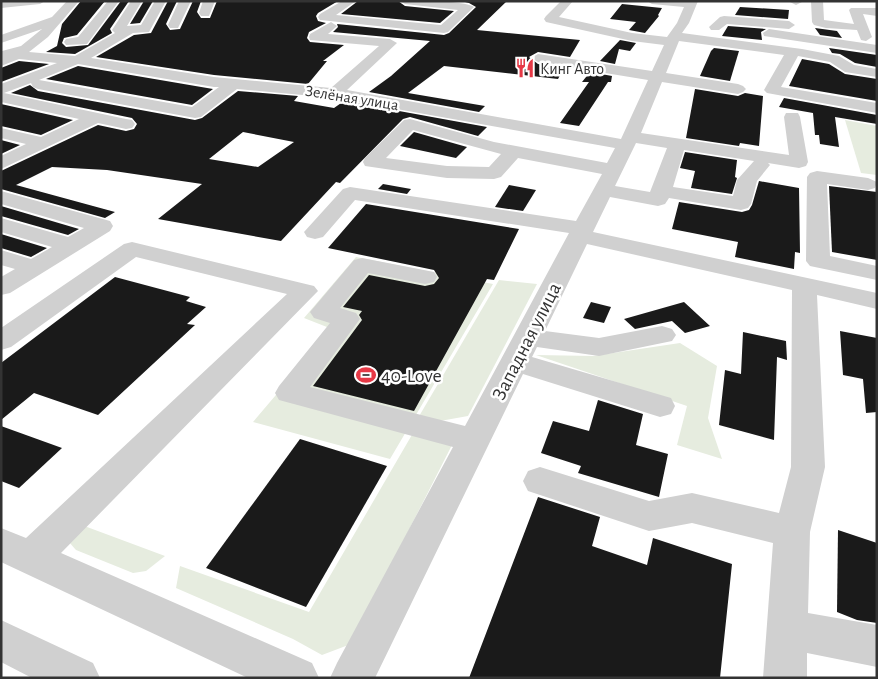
<svg xmlns="http://www.w3.org/2000/svg" width="878" height="679" viewBox="0 0 878 679" font-family="'Alegreya Sans',sans-serif">
  <style>
    .green { fill: #e6ecdf }
    .building { fill: #1a1a1a; fill-rule: evenodd }
    .lines { fill: none; stroke-linecap: round; stroke-linejoin: round }
    .minor { fill: #d0d0d0; fill-rule: evenodd }
    .labels { text-anchor: middle; stroke-width: 5; stroke-linejoin: round; paint-order: stroke }
    .far-poi-label { font-size: 16px; fill: #333; stroke: #fff; text-anchor: start }
    .far-street-label { font-size: 16px; fill: #333; stroke: #fff }
    .street-label { font-size: 20px; fill: #333; stroke: #fff }
    .poi-label { font-size: 20px; fill: #333; stroke: #fff; text-anchor: start }
  </style>
  <rect width="100%" height="100%" fill="#fff"/>
  <g class="green">
    <polygon points="845,120 877,126 877,175 861,173"/>
    <polygon points="356,257 493,284 390,459 253,422 332,329 304,318"/>
    <polygon points="499,280 537,284 468,416 440,421 418,418"/>
    <polygon points="680,343 717,366 708,418 722,459 677,445 687,406 536,355 593,356"/>
    <polygon points="413,433 453,443 351,644 322,655 293,639 176,588 180,566 309,612"/>
    <polygon points="79,524 165,556 146,571 133,573 76,550 69,542"/>
  </g>
  <g class="building">
    <polygon points="81,1 105,1 77,35 64,38 62,43 66,47 88,45 121,1 129,1 110,29 112,33 75,54 46,52 57,46 62,24"/>
    <polygon points="144,1 153,1 140,23 130,24"/>
    <polygon points="168,1 177,1 166,24 170,30 180,29 193,1 201,1 197,12 201,18 210,18 217,1 338,1 318,13 316,16 318,21 326,23 309,32 307,38 310,42 344,45 323,61 327,61 308,84 214,75 96,57 134,35 151,33"/>
    <polygon points="358,1 398,1 405,6 454,11 440,23 341,14"/>
    <polygon points="461,1 507,1 477,30 580,40 570,57 538,52 529,57 538,64 564,68 558,79 444,66 408,93 485,106 479,112 369,92 391,76 430,41 333,32 338,27 337,24 444,35 449,33 476,7 469,3"/>
    <polygon points="622,4 662,8 658,15 659,16 645,33 629,30 636,22 610,19"/>
    <polygon points="740,7 789,10 788,19 735,15"/>
    <polygon points="728,26 766,29 761,32 762,40 722,36"/>
    <polygon points="815,28 837,31 842,38 820,35"/>
    <polygon points="620,40 636,43 630,51 619,49 615,64 600,61"/>
    <polygon points="714,48 739,51 730,81 700,76 711,51"/>
    <polygon points="829,48 877,55 877,67 855,63 840,54 832,53"/>
    <polygon points="802,59 829,64 845,74 877,79 877,101 789,86"/>
    <polygon points="19,61 49,64 1,82 1,68"/>
    <polygon points="78,66 213,89 192,105 46,79"/>
    <polygon points="590,72 612,76 611,82 608,82 579,126 560,123 589,82 582,82"/>
    <path d="M30 85 38 91 195 120 202 118 238 91 298 96 294 101 334 108 344 101 487 127 478 136 410 117 403 119 340 183 336 182 281 241 158 219 202 184 107 170 52 167 16 185 115 212 105 218 1 189V171L98 125 126 131 134 129 137 124 132 118 11 93ZM243 132 294 142 258 167 209 159Z"/>
    <polygon points="695,89 738,96 745,93 763,96 759,146 740,143 739,146 686,138"/>
    <polygon points="784,98 877,115 877,124 835,117 839,147 820,144 819,135 815,135 813,113 779,107"/>
    <polygon points="1,104 73,120 41,135 1,126"/>
    <polygon points="414,132 467,147 456,158 400,146"/>
    <polygon points="1,140 20,145 1,154"/>
    <polygon points="685,152 737,160 735,177 737,178 732,194 691,188 695,171 680,168"/>
    <polygon points="759,181 799,188 800,253 795,252 794,269 735,257 738,242 672,229 679,202 742,212 749,210 752,205"/>
    <polygon points="383,184 411,189 407,194 378,189"/>
    <polygon points="509,185 536,190 523,211 495,207"/>
    <polygon points="829,186 877,192 877,260 832,252"/>
    <polygon points="366,204 519,229 494,280 487,279 414,411 313,386 362,320 359,315 362,311 343,307 369,275 425,286 434,284 439,278 434,270 328,248"/>
    <polygon points="1,206 79,229 68,235 1,216"/>
    <polygon points="1,234 47,248 31,257 1,248"/>
    <polygon points="115,277 190,297 186,301 206,307 187,324 195,325 98,415 34,393 1,420 1,363"/>
    <polygon points="591,302 611,307 604,323 583,318"/>
    <polygon points="684,302 710,326 685,333 672,321 635,329 624,319"/>
    <polygon points="840,331 877,338 877,412 866,413 863,379 843,375"/>
    <polygon points="743,332 786,341 787,360 777,357 774,440 719,425 725,370 741,374"/>
    <polygon points="598,400 643,414 636,445 668,454 659,497 578,473 581,466 541,453 553,421 589,431"/>
    <polygon points="1,426 62,448 19,488 1,481"/>
    <polygon points="300,439 387,466 306,607 206,568"/>
    <polygon points="538,497 600,517 592,546 647,565 653,538 732,564 720,678 469,678"/>
    <polygon points="838,530 877,543 877,623 857,620 837,612"/>
  </g>
  <g class="lines">
    <g class="minor">
      <polygon points="45,1 40,4 1,8 1,2"/>
      <path d="M67 1H79L48 37 29 52 75 56 115 33 112 30 131 1H142L127 26 141 25 155 1H166L149 32 133 33 91 58 214 77 331 88 379 46 310 40 309 37 310 34 331 22 337 26 328 34 390 39 397 43 347 90 621 139 648 80 538 62 531 58 538 54 652 71 664 45 632 41 546 22 544 19 546 16 561 1H573L559 17 632 33 667 37 677 23 684 7 652 4 647 1H698L689 23 682 33 802 49 839 56 854 65 877 69V77L845 72 830 62 798 56 781 87 877 103V113L767 93 764 90 784 55 679 41 666 73 738 84 743 86 746 89 743 92 738 94 662 82 641 133 789 155 784 117 786 113H798L800 117 808 162 806 166 799 168 768 163 770 165 757 181 751 204 748 208 741 210 669 198 665 204 658 206 610 197 593 232 877 293V309L817 295 825 467 810 532 808 613 877 625V667L807 653V678H763L773 543 692 523 649 531 528 491 523 481 528 471 540 467 649 501 692 493 779 513 791 467 792 290 587 244 545 331 599 338 662 326 672 329 676 335 672 341 599 356 537 347 532 357 671 398 675 406 671 414 660 417 523 374 375 678H330L337 663 453 447 279 400 275 393 279 386 330 323 314 318 310 312 354 260 362 258 434 272 437 277 434 282 425 284 368 273 340 308 356 313 360 319 310 387 465 426 569 233 355 200 323 237 315 239 307 237 304 232 343 189 350 187 576 221 602 174 518 158 501 177 494 179 447 178 365 166 363 162 365 158 404 120 410 119 494 142 607 163 615 148 335 98 237 89 201 117 195 118 38 89 33 87 31 83 4 93 126 119 132 120 135 124 132 128 126 129 98 123 1 169V156L26 144 1 138V128L41 137 79 119 1 102V84L57 63 19 59 1 66 2 51 21 46 42 29 1 43V35L52 17ZM78 64 214 87H219L192 107 39 80ZM413 130 501 154 489 167 447 166 386 158ZM636 143 667 148 650 192 615 186ZM684 150 754 161 737 180 733 196 673 187Z"/>
      <polygon points="108,1 119,1 87,44 66,45 64,42 66,39 78,37"/>
      <polygon points="179,1 191,1 178,28 170,28 168,25"/>
      <polygon points="203,1 215,1 209,16 201,16 199,13"/>
      <path d="M342 1H356L336 15 441 25 458 10 405 4 400 1C415 1 464 0 474 7L448 32 444 33 320 20 318 17 320 14Z"/>
      <polygon points="788,1 801,1 802,2 796,5"/>
      <polygon points="811,1 823,1 824,20 854,24 849,10 851,8 877,8 877,16 863,14 872,37 866,41 861,40 857,30 826,28 814,25 812,22"/>
      <polygon points="724,16 789,21 795,25 789,29 727,24 719,30 711,30 709,27 720,17"/>
      <polygon points="769,29 877,45 877,53 764,36 763,33"/>
      <polygon points="817,171 868,178 877,182 875,188 868,190 827,184 830,256 877,266 877,280 810,266 806,261 807,177 810,173"/>
      <polygon points="1,191 110,221 113,226 110,231 10,293 1,295 1,277 15,269 1,265 1,250 31,259 52,247 1,232 1,218 68,237 84,228 1,204"/>
      <polygon points="132,242 314,286 318,291 61,553 312,663 319,678 248,678 1,562 1,528 26,538 287,294 136,257 11,347 1,350 1,328 124,244"/>
      <polygon points="1,620 93,663 100,678 32,678 1,662"/>
    </g>
  </g>
  <defs>
    <symbol id="restaurant-bare" viewBox="-9 -9 18 18"><path d="M-5-6h1v4h1v-4h1v4h1v-4h1v5L-1.5 .5V6h-2V.5L-5-1ZM5-6V6H3V1.5H1.5Q1.5-4 5-6Z" fill="#e63946" stroke="#fff" stroke-width="2.5" paint-order="stroke"/></symbol>
    <symbol id="stadium-bare" viewBox="-9 -9 18 18"><path d="M0-5a6.5 5 0 1 0 0 10a6.5 5 0 1 0 0-10ZM-3.5-1.8h7v3.6h-7Z" fill="#e63946" stroke="#fff" stroke-width="2.5" paint-order="stroke"/></symbol>
  </defs>
  <g fill-rule="evenodd">
    <use href="#restaurant-bare" x="511" y="54" width="28" height="28"/>
    <use href="#stadium-bare" x="352" y="361" width="28" height="28"/>
  </g>
  <g class="labels">
    <g class="far-poi-label">
      <text x="540" y="74">Кинг Авто</text>
    </g>
    <g class="far-street-label">
      <text transform="translate(352 97) rotate(9)" y="6">Зелёная улица</text>
    </g>
    <g class="street-label">
      <text transform="translate(526 341) rotate(-63)" y="7">Западная улица</text>
    </g>
    <g class="poi-label">
      <text x="381" y="382">40-Love</text>
    </g>
  </g>
  <rect width="878" height="679" fill="none" stroke="#333333" stroke-width="5"/>
</svg>
